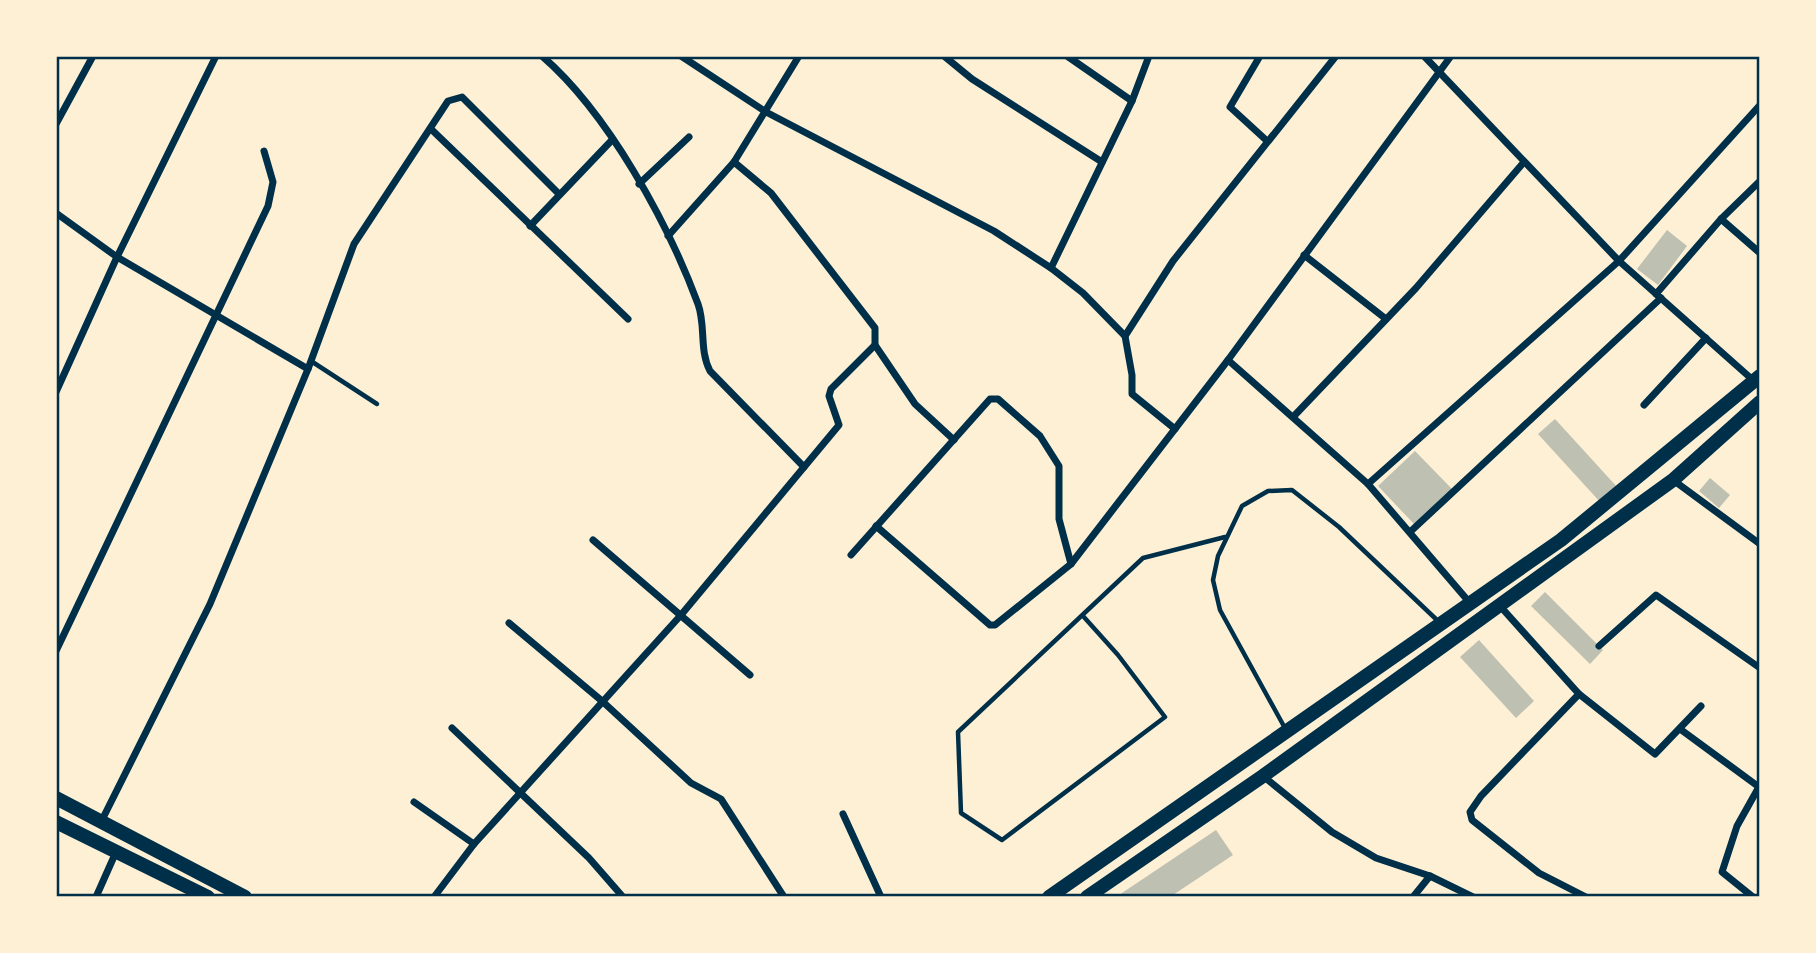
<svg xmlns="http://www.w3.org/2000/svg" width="1816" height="953" viewBox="0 0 1816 953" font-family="'Archivo Narrow',sans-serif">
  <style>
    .building { fill: #bec0b2 }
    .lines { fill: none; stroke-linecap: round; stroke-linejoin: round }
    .service { stroke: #003049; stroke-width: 4.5 }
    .minor { stroke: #003049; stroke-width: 7 }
    .primary { stroke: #003049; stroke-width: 14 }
    .neatline { fill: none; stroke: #003049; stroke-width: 2.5 }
  </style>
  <rect width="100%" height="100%" fill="#fdf0d5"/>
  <g class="building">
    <polygon points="1667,230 1687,246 1658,285 1637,269"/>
    <polygon points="1555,419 1618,488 1601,503 1538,434"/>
    <polygon points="1415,451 1452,489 1415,525 1378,486"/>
    <polygon points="1710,478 1730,495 1719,508 1699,491"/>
    <polygon points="1545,592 1603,650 1590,664 1531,606"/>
    <polygon points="1479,640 1534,701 1516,718 1460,657"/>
    <polygon points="1216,830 1233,855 1170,897 1120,897 1119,895"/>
  </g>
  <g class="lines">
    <g class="service">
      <polyline points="311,361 377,404"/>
      <polyline points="1083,616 1118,655 1165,717 1002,840 961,813 958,732 1143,558 1225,537"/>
      <polyline points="1286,730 1220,610 1213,580 1218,556 1242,506 1268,491 1292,490 1339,527 1438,621"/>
    </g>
    <g class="minor">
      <path d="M542 56C608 113 668 223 698 304 706 326 699 350 710 371L804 467"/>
      <polyline points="681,56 766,112 994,231 1051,268 1083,293 1125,336 1132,375 1132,394 1175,429"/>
      <polyline points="944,56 972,79 1102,162"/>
      <polyline points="1067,56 1132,101"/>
      <polyline points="1260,56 1230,107 1266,140"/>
      <polyline points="1424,56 1619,261 1754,381"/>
      <polyline points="56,124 93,56"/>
      <polyline points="432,130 628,319"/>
      <polyline points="734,162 771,193 875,328 875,345 915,404 954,440"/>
      <polyline points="639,184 689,137"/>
      <polyline points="56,213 117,257 308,369"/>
      <polyline points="1721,219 1760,253"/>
      <polyline points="530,226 612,140"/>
      <polyline points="668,236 734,162 799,56"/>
      <polyline points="1304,255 1386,319"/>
      <polyline points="1051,268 1132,101 1149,56"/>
      <polyline points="1656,294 1721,219 1760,181"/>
      <polyline points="1125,336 1173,261 1336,56"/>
      <polyline points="1228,360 1368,484 1470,603"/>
      <polyline points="56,392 117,257 216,56"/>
      <polyline points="1644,405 1706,338"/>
      <polyline points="1294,416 1416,288 1524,162"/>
      <polyline points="1673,480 1760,544"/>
      <polyline points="1368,484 1619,261 1760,105"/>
      <polyline points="876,526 990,625 995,625 1071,564 1228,360 1451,56"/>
      <polyline points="1410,532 1661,298"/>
      <polyline points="593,540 750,675"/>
      <polyline points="851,555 990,399 998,399 1040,436 1059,466 1059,519 1071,564"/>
      <polyline points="1500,606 1579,694 1481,796 1470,812 1472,820 1539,873 1586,897"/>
      <polyline points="509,623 602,701 691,783 721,799 784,897"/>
      <polyline points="1599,646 1656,595 1760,668"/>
      <polyline points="56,651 268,206 273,182 264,151"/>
      <polyline points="1579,694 1655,754 1701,706"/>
      <polyline points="452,728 589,858 623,897"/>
      <polyline points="1680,729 1759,787"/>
      <polyline points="1263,776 1332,832 1376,858 1430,876 1473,897"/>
      <polyline points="414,802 474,844"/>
      <polyline points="843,814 881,897"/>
      <polyline points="101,822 210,604 308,369 354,244 448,101 462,97 559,194"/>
      <polyline points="96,897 116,852"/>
      <polyline points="434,897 474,844 681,615 839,425 829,396 831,389 875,345"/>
      <polyline points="1413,897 1430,876"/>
      <polyline points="1753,897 1722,872 1737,826 1760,785"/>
    </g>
    <g class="primary">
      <polyline points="56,798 245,897"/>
      <polyline points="56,822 208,897"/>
      <polyline points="1049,897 1561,540 1760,376"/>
      <polyline points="1087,897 1263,776 1673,480 1760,402"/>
    </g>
  </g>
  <rect width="1816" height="953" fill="none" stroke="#fdf0d5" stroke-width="116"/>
  <rect x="58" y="58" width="1700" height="837" class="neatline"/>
</svg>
